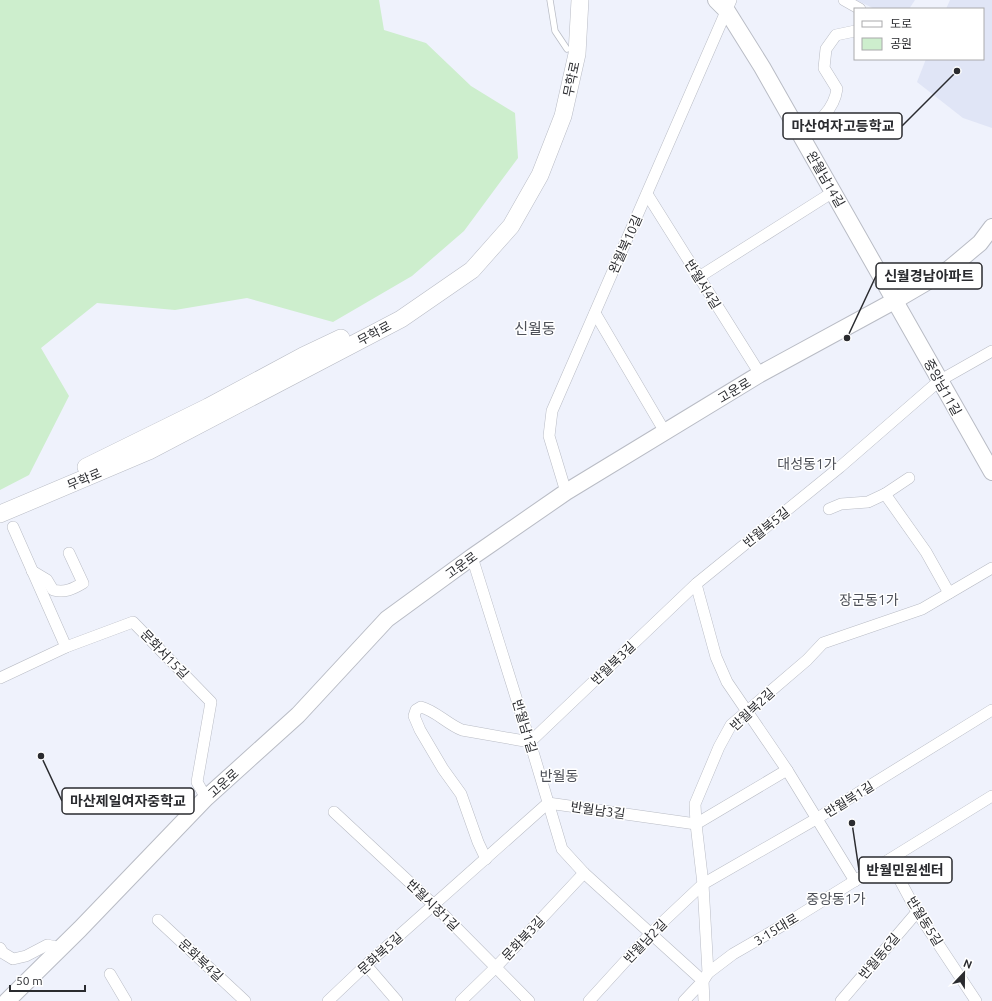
<svg xmlns="http://www.w3.org/2000/svg" width="992" height="1001" viewBox="0 0 992 1001" font-family="Ubuntu,'Noto Sans KR',sans-serif">
  <style>
    .built { fill: #e0e5f6 }
    .green { fill: #cdeecd }
    .lines { fill: none; stroke-linecap: round; stroke-linejoin: round }
    .lane-casing { stroke: #b9bcc5; stroke-width: 7 }
    .street-casing { stroke: #b9bcc5; stroke-width: 12 }
    .secondary-casing { stroke: #b9bcc5; stroke-width: 18 }
    .primary-casing { stroke: #b9bcc5; stroke-width: 18 }
    .lane { stroke: #fff; stroke-width: 5.5 }
    .street { stroke: #fff; stroke-width: 11 }
    .secondary { stroke: #fff; stroke-width: 16 }
    .primary { stroke: #fff; stroke-width: 17 }
    .labels { text-anchor: middle; stroke-width: 3; stroke-linejoin: round; paint-order: stroke }
    .street-label { font-size: 13px; fill: #2a2b2f; stroke: #fff }
    .neighbourhood-label { font-size: 14px; fill: #4d5058; stroke: #fff }
    .quarter-label { font-size: 15px; fill: #4d5058; stroke: #fff }
    .leader { fill: none; stroke: #2a2b2f; stroke-width: 1.5 }
    .callout-dot { fill: #2a2b2f; stroke: #fff; stroke-width: 1.5 }
    .callout { fill: #fff; stroke: #2a2b2f; stroke-width: 1.5 }
    .callout-label { font-size: 14px; text-anchor: middle; font-weight: bold; fill: #2a2b2f }
  </style>
  <rect width="100%" height="100%" fill="#eff2fc"/>
  <g class="built">
    <polygon points="856,0 915,0 909,9 875,9"/>
    <polygon points="950,0 992,0 992,128 963,118 917,82 926,59 983,59 983,9 946,9"/>
  </g>
  <polygon class="green" points="0,0 379,0 384,30 426,43 471,86 515,113 518,158 464,231 412,276 333,322 247,298 175,310 97,303 41,348 69,396 29,475 0,490"/>
  <g class="lines">
    <defs>
      <polyline id="lane" points="550,0 555,31 567,49"/>
      <g id="street">
        <polyline points="844,0 860,9"/>
        <path d="M801 134C818 123 834 110 837 89L824 68 826 49 836 35 855 31"/>
        <polyline points="647,194 760,374"/>
        <polyline points="699,277 833,192"/>
        <polyline points="595,313 665,432"/>
        <polyline points="909,478 885,494 926,552 949,593"/>
        <polyline points="566,492 549,436 552,411 731,0"/>
        <polyline points="829,509 841,504 868,502 885,494"/>
        <polyline points="13,527 66,647"/>
        <polyline points="472,557 530,742 562,849 584,873 703,981 684,1001"/>
        <path d="M32 571 47 580 53 590C65 593 73 589 83 583L69 553"/>
        <polyline points="696,584 716,657 727,682 787,770 855,881"/>
        <polyline points="0,678 66,647 133,622 211,702 197,782 206,798"/>
        <polyline points="334,812 434,905 529,1001"/>
        <path d="M486 859 478 842 461 794 443 769 420 730 414 716 416 710 421 707C436 711 447 724 462 730L530 742 696 584 840 467 939 381 992 351"/>
        <polyline points="889,860 917,912 976,1001"/>
        <polyline points="158,920 245,1001"/>
        <polyline points="0,948 3,953 13,959 26,956 47,945 61,948"/>
        <polyline points="366,965 397,1001"/>
        <polyline points="708,973 703,884 696,824 695,804 719,747 731,725 807,660 823,643 922,609 992,568"/>
        <polyline points="110,974 126,1001"/>
        <polyline points="328,1001 366,965 548,803 696,824 787,770"/>
        <polyline points="461,1001 496,967 584,873"/>
        <polyline points="589,1001 651,933 703,884 816,819 992,710"/>
        <polyline points="704,1001 703,981 708,973 733,954 785,924 992,796"/>
        <polyline points="841,1001 917,912"/>
      </g>
      <g id="secondary">
        <polyline points="716,0 727,11 762,67 992,472"/>
        <polyline points="7,1001 80,929 206,798 298,715 387,619 472,557 566,492 760,374 896,300 949,269 980,243 992,227"/>
      </g>
      <g id="primary">
        <polyline points="86,467 208,407 303,356 341,338"/>
        <polyline points="0,514 149,451 401,319 472,270 511,226 540,175 563,116 577,54 580,0"/>
      </g>
    </defs>
    <use href="#lane" class="lane-casing"/>
    <use href="#street" class="street-casing"/>
    <use href="#secondary" class="secondary-casing"/>
    <use href="#primary" class="primary-casing"/>
    <use href="#lane" class="lane"/>
    <use href="#street" class="street"/>
    <use href="#secondary" class="secondary"/>
    <use href="#primary" class="primary"/>
  </g>
  <g class="labels">
    <g class="street-label">
      <text transform="translate(571 79) rotate(-78)" y="5">무학로</text>
      <text transform="translate(826 179) rotate(60)" y="5">완월남14길</text>
      <text transform="translate(625 244) rotate(-66)" y="5">완월북10길</text>
      <text transform="translate(703 284) rotate(58)" y="5">반월서4길</text>
      <text transform="translate(374 333) rotate(-28)" y="5">무학로</text>
      <text transform="translate(943 387) rotate(61)" y="5">중앙남11길</text>
      <text transform="translate(734 390) rotate(-31)" y="5">고운로</text>
      <text transform="translate(84 479) rotate(-23)" y="5">무학로</text>
      <text transform="translate(766 527) rotate(-39)" y="5">반월북5길</text>
      <text transform="translate(461 565) rotate(-36)" y="5">고운로</text>
      <text transform="translate(165 654) rotate(46)" y="5">문화서15길</text>
      <text transform="translate(613 663) rotate(-44)" y="5">반월북3길</text>
      <text transform="translate(752 709) rotate(-43)" y="5">반월북2길</text>
      <text transform="translate(525 726) rotate(73)" y="5">반월남1길</text>
      <text transform="translate(223 783) rotate(-42)" y="5">고운로</text>
      <text transform="translate(849 799) rotate(-32)" y="5">반월북1길</text>
      <text transform="translate(598 810) rotate(8)" y="5">반월남3길</text>
      <text transform="translate(433 905) rotate(44)" y="5">반월시장1길</text>
      <text transform="translate(925 921) rotate(58)" y="5">반월동5길</text>
      <text transform="translate(776 929) rotate(-31)" y="5">3·15대로</text>
      <text transform="translate(523 938) rotate(-47)" y="5">문화북3길</text>
      <text transform="translate(645 941) rotate(-46)" y="5">반월남2길</text>
      <text transform="translate(380 953) rotate(-42)" y="5">문화북5길</text>
      <text transform="translate(879 956) rotate(-50)" y="5">반월동6길</text>
      <text transform="translate(201 960) rotate(43)" y="5">문화북4길</text>
    </g>
    <g class="neighbourhood-label">
      <text x="807" y="469">대성동1가</text>
      <text x="869" y="605">장군동1가</text>
      <text x="559" y="781">반월동</text>
      <text x="836" y="904">중앙동1가</text>
    </g>
    <g class="quarter-label">
      <text x="535" y="334">신월동</text>
    </g>
  </g>
  <path class="leader" d="M957 71L902 126M847 338L876 276M41 756L62 801M852 823L859 870"/>
  <g class="callout-dot">
    <circle cx="957" cy="71" r="4"/>
    <circle cx="847" cy="338" r="4"/>
    <circle cx="41" cy="756" r="4"/>
    <circle cx="852" cy="823" r="4"/>
  </g>
  <g class="callout">
    <rect x="783" y="113" width="119" height="26" rx="4"/>
    <rect x="876" y="263" width="106" height="26" rx="4"/>
    <rect x="62" y="788" width="132" height="26" rx="4"/>
    <rect x="859" y="857" width="93" height="26" rx="4"/>
  </g>
  <g class="callout-label">
    <text x="843" y="131">마산여자고등학교</text>
    <text x="929" y="281">신월경남아파트</text>
    <text x="128" y="806">마산제일여자중학교</text>
    <text x="905" y="875">반월민원센터</text>
  </g>
  <rect x="854" y="8" width="130" height="52" fill="#ffffff" stroke="#aaaaac"/>
  <rect x="862" y="21" width="20" height="6" fill="#ffffff" stroke="#aaaaac"/>
  <text x="890" y="28" font-size="12" fill="#2a2b2f">도로</text>
  <rect x="862" y="38" width="20" height="12" fill="#cdeecd" stroke="#aaaaac"/>
  <text x="890" y="48" font-size="12" fill="#2a2b2f">공원</text>
  <g transform="translate(964 973) rotate(22)" stroke="#ffffff" stroke-width="3" paint-order="stroke">
  <path d="M0-3L7 15L0 10L-7 15Z" fill="#2a2b2f"/>
  <text y="-6" font-size="11" font-weight="bold" text-anchor="middle" fill="#2a2b2f">N</text>
  </g>
  <path d="M10 985v6h75v-6" fill="none" stroke="#2a2b2f" stroke-width="2"/>
  <text x="16" y="985" font-size="12" fill="#2a2b2f" stroke="#ffffff" stroke-width="3" paint-order="stroke">50 m</text>
</svg>
